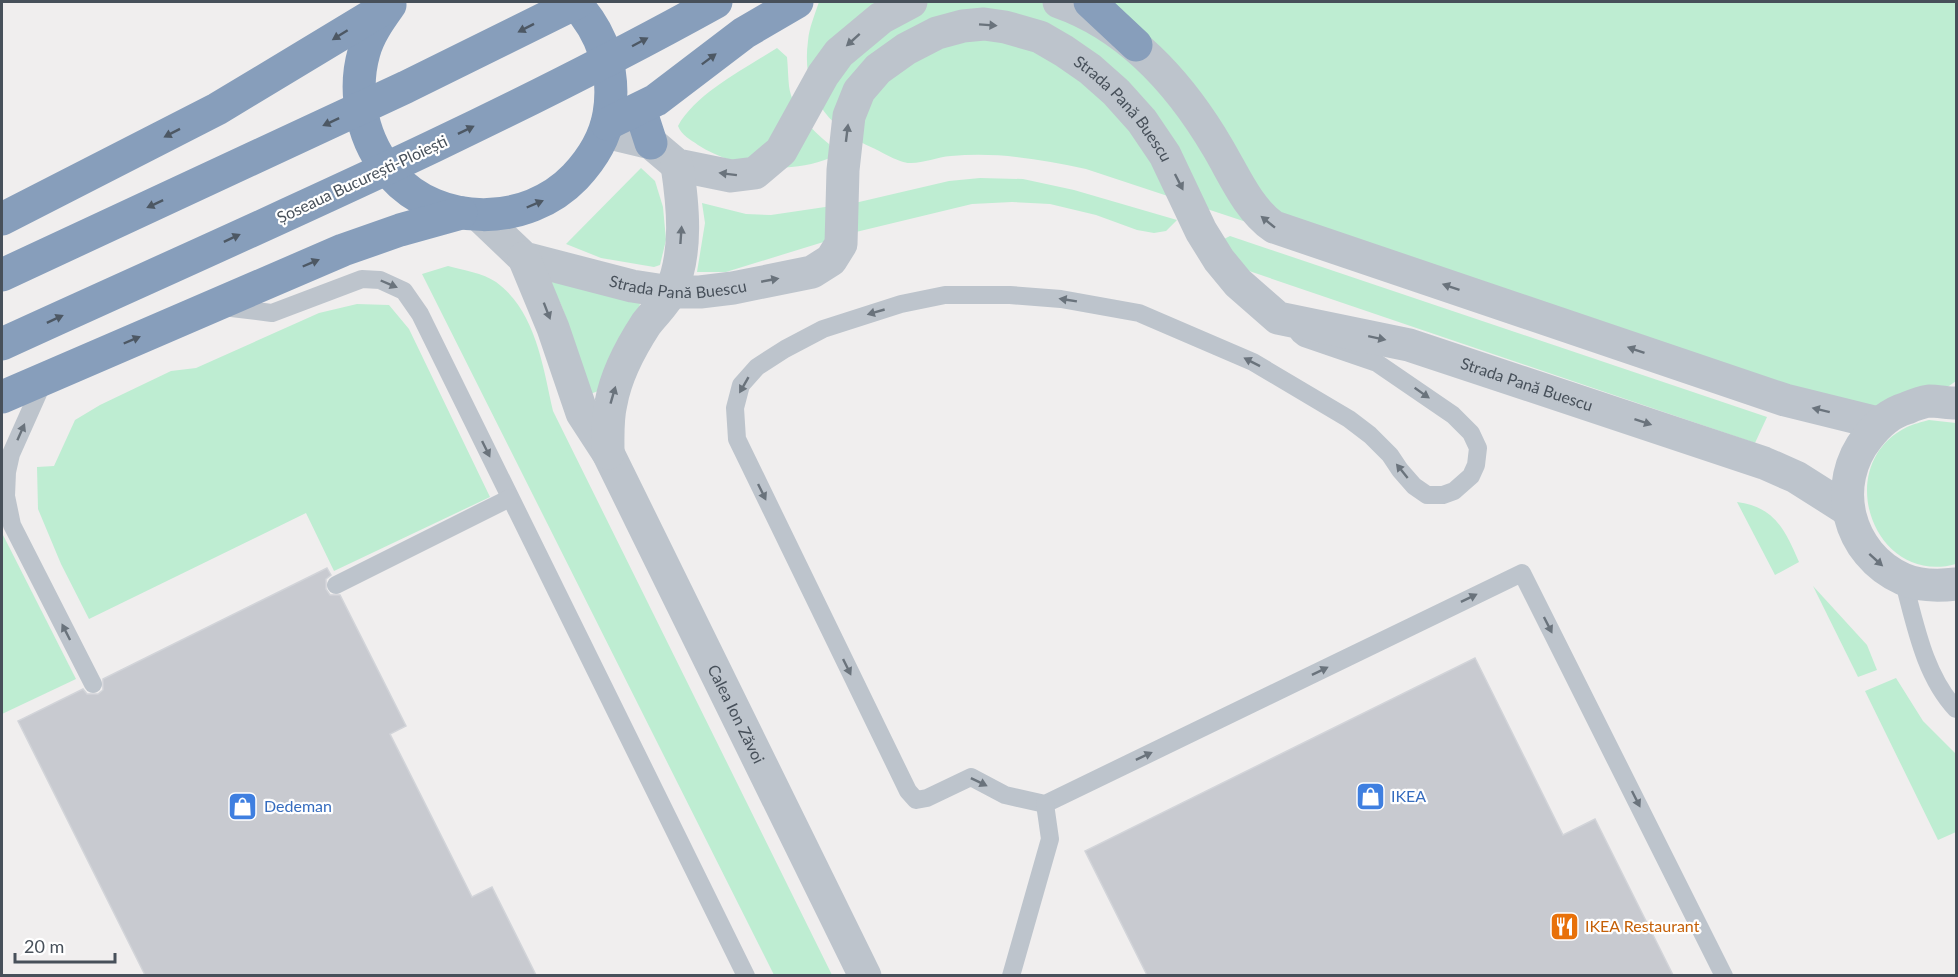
<svg xmlns="http://www.w3.org/2000/svg" width="1958" height="977" viewBox="0 0 1958 977" font-family="Lato,sans-serif">
  <style>
    .green { fill: #beedd2 }
    .building { fill: #c8cad0; stroke: #d2d4d9; stroke-width: 1.5 }
    .lines { fill: none; stroke-linecap: round; stroke-linejoin: round }
    .lane { stroke: #bdc4cc; stroke-width: 18 }
    .street { stroke: #bdc4cc; stroke-width: 33 }
    .highway { stroke: #879ebb; stroke-width: 33 }
    .oneway { fill: #6a737c }
    .oneway2 { fill: #4d5864 }
    .labels { text-anchor: middle; stroke-width: 4.5; stroke-linejoin: round; paint-order: stroke }
    .street-label { font-size: 16px; fill: #47505a; stroke: #fff }
    .shop-label { font-size: 16px; fill: #366cbe; stroke: #fff; text-anchor: start }
    .food-label { font-size: 16px; fill: #c56008; stroke: #fff; text-anchor: start }
  </style>
  <rect width="100%" height="100%" fill="#f0eeee"/>
  <g class="green">
    <path d="M819 2H1956V381L1928 401 1897 411 1785 400 1086 169C1040 159 998 152 951 156 937 157 924 163 911 163 901 164 882 152 873 148 827 128 801 93 808 41 809 28 815 14 819 2Z"/>
    <path d="M777 48 787 57C788 67 788 77 789 86 792 110 812 130 829 144L830 158C788 175 736 169 698 145 690 139 682 136 678 126 696 93 746 68 777 48Z"/>
    <polygon points="641,168 655,181 663,207 666,240 660,265 654,267 601,258 566,244"/>
    <polygon points="980,178 1023,179 1074,190 1177,220 1166,231 1154,233 1137,230 1096,215 1050,204 1012,202 972,204 856,232 726,272 697,272 705,223 702,203 746,214 771,215 859,202 949,181"/>
    <polygon points="1230,236 1767,417 1755,443 1196,253"/>
    <path d="M448 266C463 270 483 273 496 282 536 311 543 367 553 411L832 975H774L422 274Z"/>
    <path d="M547 281 641 299 637 317 601 390 590 394C572 357 573 314 547 281Z"/>
    <polygon points="357,304 389,305 409,329 490,497 334,571 306,513 89,619 61,564 38,509 37,467 54,466 75,420 100,405 171,371 196,368 319,313"/>
    <path d="M1929 420 1956 423V564C1874 587 1830 465 1907 427 1913 424 1922 422 1929 420Z"/>
    <path d="M1737 502C1775 507 1785 530 1799 562L1775 575Z"/>
    <polygon points="2,533 76,679 2,714"/>
    <polygon points="1813,586 1867,645 1877,670 1858,677"/>
    <polygon points="1896,678 1923,721 1956,754 1956,832 1938,840 1865,691"/>
  </g>
  <g class="building">
    <polygon points="327,568 331,575 326,579 326,589 330,595 340,595 406,726 390,734 472,897 492,887 536,975 145,975 18,721 83,689 87,694 98,694 103,690 103,679"/>
    <polygon points="1475,658 1563,835 1595,819 1673,975 1147,975 1085,851"/>
  </g>
  <g class="lines">
    <g class="lane">
      <polyline points="223,307 272,313 362,279 380,280 404,291 420,314 746,976"/>
      <polyline points="1299,334 1304,338 1377,363 1453,415 1471,433 1478,448 1476,465 1471,476 1454,491 1443,495 1427,495 1414,486 1400,470 1390,455 1370,435 1349,419 1253,362 1139,313 1061,299 1010,295 945,295 901,304 823,329 785,349 757,367 741,385 735,408 737,439 908,791 916,800 927,798 971,777 1005,795 1045,804 1522,573 1724,976"/>
      <polyline points="44,380 11,454 7,472 6,496 12,525 93,684"/>
      <path d="M1903 579C1915 623 1924 675 1956 709"/>
      <polyline points="336,585 510,498"/>
      <polyline points="1011,976 1050,839 1045,804"/>
    </g>
    <g class="street">
      <path d="M1059 2C1130 27 1181 85 1218 148 1234 175 1248 209 1274 227L1785 400 1878 423"/>
      <polyline points="605,132 651,143 677,165 731,176 755,173 781,151 823,75 839,53 881,18 911,2"/>
      <path id="s1" d="M479 215 524 258 632 286 671 292H700L733 288 812 272 831 260 841 244 843 170 849 116 859 91 878 69 906 49 937 33 963 26 984 24 1005 27 1040 37 1064 51 1090 69 1116 92 1142 121 1165 155 1201 231 1219 260 1238 283 1278 318 1409 345 1764 463 1796 477 1848 510"/>
      <path id="s2" d="M524 258 553 328 582 413 608 453 865 976"/>
      <path d="M1956 403C1948 403 1938 401 1929 401 1922 402 1914 405 1907 408 1890 413 1879 423 1868 437 1830 484 1847 554 1903 579 1919 586 1939 586 1956 584"/>
      <path d="M608 453C608 436 607 419 611 403 616 375 631 347 646 324 654 313 666 303 671 291 688 252 683 205 677 165"/>
    </g>
    <g class="highway">
      <polyline points="1090,2 1136,45"/>
      <path d="M390 5C380 19 369 34 364 52 352 94 363 143 392 175 439 228 527 227 575 177 592 159 605 138 609 114 616 73 603 32 574 2"/>
      <polyline points="640,109 651,143"/>
      <polyline points="607,124 656,100 744,33 797,2"/>
      <polyline points="2,219 217,109 386,7"/>
      <polyline points="2,275 406,87 578,2"/>
      <path d="M2 344C242 234 485 130 716 2"/>
      <polyline points="2,397 343,250 400,230 461,213"/>
    </g>
  </g>
  <defs><path id="oneway-solid" d="M-6-.8H1V-3.2L6.5 0L1 3.2V.8H-6Z" transform="scale(1.5)"/></defs>
  <g class="oneway">
    <use href="#oneway-solid" transform="translate(988 25) rotate(4)"/>
    <use href="#oneway-solid" transform="translate(853 40) rotate(138)"/>
    <use href="#oneway-solid" transform="translate(847 133) rotate(-83)"/>
    <use href="#oneway-solid" transform="translate(728 174) rotate(-173)"/>
    <use href="#oneway-solid" transform="translate(1179 182) rotate(63)"/>
    <use href="#oneway-solid" transform="translate(1268 222) rotate(-141)"/>
    <use href="#oneway-solid" transform="translate(681 235) rotate(-86)"/>
    <use href="#oneway-solid" transform="translate(770 280) rotate(-11)"/>
    <use href="#oneway-solid" transform="translate(389 284) rotate(23)"/>
    <use href="#oneway-solid" transform="translate(1451 287) rotate(-161)"/>
    <use href="#oneway-solid" transform="translate(1068 300) rotate(-171)"/>
    <use href="#oneway-solid" transform="translate(547 311) rotate(69)"/>
    <use href="#oneway-solid" transform="translate(876 312) rotate(164)"/>
    <use href="#oneway-solid" transform="translate(1377 338) rotate(12)"/>
    <use href="#oneway-solid" transform="translate(1636 350) rotate(-161)"/>
    <use href="#oneway-solid" transform="translate(1252 362) rotate(-153)"/>
    <use href="#oneway-solid" transform="translate(744 385) rotate(120)"/>
    <use href="#oneway-solid" transform="translate(1422 393) rotate(35)"/>
    <use href="#oneway-solid" transform="translate(613 395) rotate(-74)"/>
    <use href="#oneway-solid" transform="translate(1821 410) rotate(-166)"/>
    <use href="#oneway-solid" transform="translate(1643 422) rotate(18)"/>
    <use href="#oneway-solid" transform="translate(21 432) rotate(-66)"/>
    <use href="#oneway-solid" transform="translate(486 449) rotate(64)"/>
    <use href="#oneway-solid" transform="translate(1402 471) rotate(-129)"/>
    <use href="#oneway-solid" transform="translate(762 492) rotate(64)"/>
    <use href="#oneway-solid" transform="translate(1876 560) rotate(42)"/>
    <use href="#oneway-solid" transform="translate(1469 598) rotate(-26)"/>
    <use href="#oneway-solid" transform="translate(1548 625) rotate(63)"/>
    <use href="#oneway-solid" transform="translate(66 632) rotate(-117)"/>
    <use href="#oneway-solid" transform="translate(847 667) rotate(64)"/>
    <use href="#oneway-solid" transform="translate(1320 671) rotate(-26)"/>
    <use href="#oneway-solid" transform="translate(1144 756) rotate(-25)"/>
    <use href="#oneway-solid" transform="translate(979 782) rotate(26)"/>
    <use href="#oneway-solid" transform="translate(1636 799) rotate(63)"/>
  </g>
  <g class="oneway2">
    <use href="#oneway-solid" transform="translate(526 28) rotate(153)"/>
    <use href="#oneway-solid" transform="translate(340 35) rotate(148)"/>
    <use href="#oneway-solid" transform="translate(640 42) rotate(-28)"/>
    <use href="#oneway-solid" transform="translate(709 59) rotate(-37)"/>
    <use href="#oneway-solid" transform="translate(331 122) rotate(155)"/>
    <use href="#oneway-solid" transform="translate(466 130) rotate(-26)"/>
    <use href="#oneway-solid" transform="translate(172 133) rotate(153)"/>
    <use href="#oneway-solid" transform="translate(155 204) rotate(155)"/>
    <use href="#oneway-solid" transform="translate(535 204) rotate(-23)"/>
    <use href="#oneway-solid" transform="translate(232 238) rotate(-25)"/>
    <use href="#oneway-solid" transform="translate(311 263) rotate(-23)"/>
    <use href="#oneway-solid" transform="translate(55 319) rotate(-25)"/>
    <use href="#oneway-solid" transform="translate(132 340) rotate(-23)"/>
  </g>
  <defs>
    <symbol id="shop-square" viewBox="-11 -11 22 22"><rect x="-9" y="-9" width="18" height="18" rx="4" fill="#3f7fe0" stroke="#fff"/><path d="M-5-2.5h2.3a2.7 3.5 0 0 1 5.4 0H5L5.5 6h-11ZM-1.5-2.5h3a1.5 2.3 0 0 0-3 0Z" fill="#fff"/></symbol>
    <symbol id="restaurant-square" viewBox="-11 -11 22 22"><rect x="-9" y="-9" width="18" height="18" rx="4" fill="#e8710a" stroke="#fff"/><path d="M-5-6h1v4h1v-4h1v4h1v-4h1v5L-1.5 .5V6h-2V.5L-5-1ZM5-6V6H3V1.5H1.5Q1.5-4 5-6Z" fill="#fff"/></symbol>
  </defs>
  <g fill-rule="evenodd">
    <use href="#shop-square" x="1354" y="780" width="33" height="33"/>
    <use href="#shop-square" x="226" y="790" width="33" height="33"/>
    <use href="#restaurant-square" x="1548" y="910" width="33" height="33"/>
  </g>
  <g class="labels">
    <g class="street-label">
      <text dy="6" stroke="none"><textPath href="#s1" startOffset="868">Strada Pană Buescu</textPath></text>
      <text transform="translate(362 179) rotate(-25)" y="6">Șoseaua București-Ploiești</text>
      <text dy="6" stroke="none"><textPath href="#s1" startOffset="220">Strada Pană Buescu</textPath></text>
      <text dy="6" stroke="none"><textPath href="#s1" startOffset="1390">Strada Pană Buescu</textPath></text>
      <text dy="6" stroke="none"><textPath href="#s2" startOffset="504">Calea Ion Zăvoi</textPath></text>
    </g>
    <g class="shop-label">
      <text x="1391" y="802">IKEA</text>
      <text x="264" y="812">Dedeman</text>
    </g>
    <g class="food-label">
      <text x="1585" y="932">IKEA Restaurant</text>
    </g>
  </g>
  <rect width="1958" height="977" fill="none" stroke="#47505a" stroke-width="6"/>
  <path d="M15 953v9h100v-9" fill="none" stroke="#47505a" stroke-width="3"/>
  <text x="24" y="953" font-size="18" fill="#47505a" stroke="#ffffff" stroke-width="4.5" paint-order="stroke">20 m</text>
</svg>
